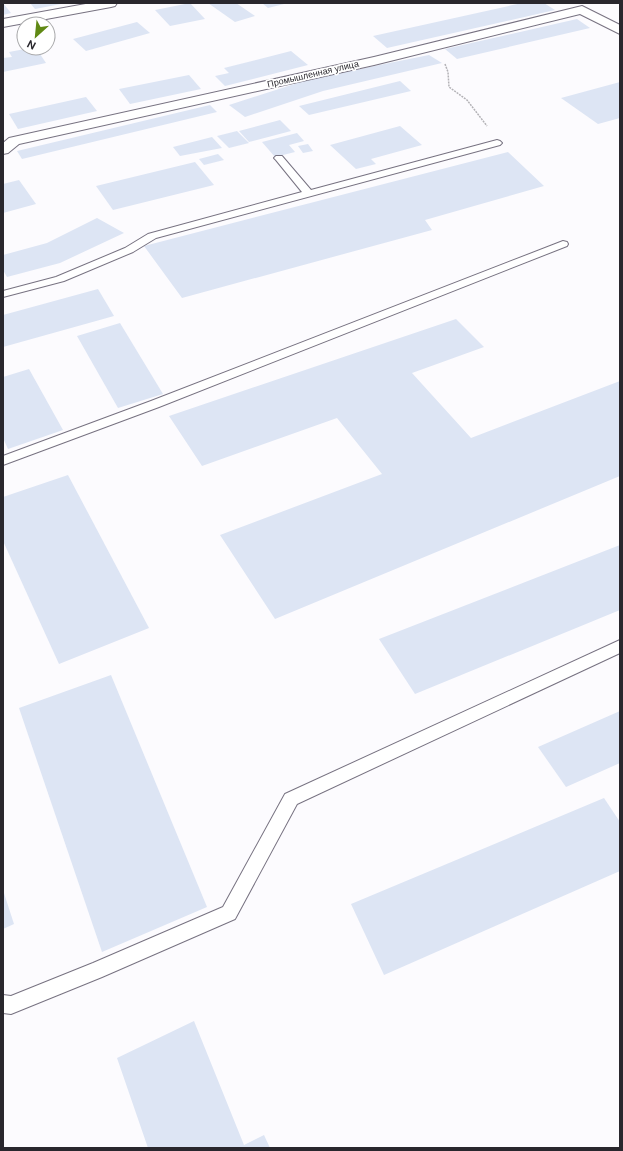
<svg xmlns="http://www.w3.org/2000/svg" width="623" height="1151" viewBox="0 0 623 1151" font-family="'DM Sans',sans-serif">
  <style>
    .building { fill: #dde5f4 }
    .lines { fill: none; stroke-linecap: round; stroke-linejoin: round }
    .service-casing { stroke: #777281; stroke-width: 2 }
    .minor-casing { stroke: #777281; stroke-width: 2 }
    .path { stroke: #b3b2b6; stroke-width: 1.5; stroke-dasharray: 2 1; stroke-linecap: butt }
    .service { fill: #fff; fill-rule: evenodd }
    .minor { fill: #fff; fill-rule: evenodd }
    .labels { text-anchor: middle; stroke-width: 3.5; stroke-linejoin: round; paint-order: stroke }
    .far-street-label { font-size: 9px; fill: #29272d; stroke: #fff }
  </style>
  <rect width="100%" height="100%" fill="#fcfbfe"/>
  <g class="building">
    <polygon points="3,3 11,13 3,15"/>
    <polygon points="30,3 61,3 61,4 35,9"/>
    <polygon points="190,3 205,19 170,26 155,10"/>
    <polygon points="208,3 236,3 255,16 235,22"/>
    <polygon points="262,3 284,3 284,4 268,8"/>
    <polygon points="522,3 544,3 555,10 387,48 373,36"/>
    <polygon points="577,19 590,28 457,59 445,49"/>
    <polygon points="137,22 150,33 86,51 73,39"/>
    <polygon points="30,48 36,48 46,63 3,72 3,58 12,57 9,52"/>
    <polygon points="291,51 308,65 225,86 215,76 229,73 224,68"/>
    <polygon points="429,55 442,63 323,91 245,117 229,105 310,79"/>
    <polygon points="189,75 201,89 130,104 119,89"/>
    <polygon points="400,81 411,91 309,115 299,106"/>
    <polygon points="620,82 620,118 598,124 561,98"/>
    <polygon points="86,97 97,111 18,129 9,114"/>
    <polygon points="210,105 217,112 22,159 17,151"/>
    <polygon points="280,120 291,131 249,142 239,131"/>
    <polygon points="400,126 422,145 371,159 376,164 356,169 330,145"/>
    <polygon points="237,131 249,143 229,148 217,136"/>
    <polygon points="297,133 304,141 289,145 295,152 275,157 262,142"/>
    <polygon points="212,137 222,148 180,156 173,147"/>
    <polygon points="308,144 313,151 303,153 298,146"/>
    <polygon points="508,152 544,186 425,220 432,230 182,298 144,246"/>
    <polygon points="218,154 224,160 204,165 199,159"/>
    <polygon points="195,162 214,185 113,210 96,186"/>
    <polygon points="19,180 36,204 3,213 3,184"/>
    <polygon points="97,218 124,233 60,263 7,277 3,270 3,255 47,243"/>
    <polygon points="98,289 114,316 3,347 3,315"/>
    <polygon points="456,319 484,347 412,373 471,438 620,381 620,476 275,619 220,535 382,474 337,418 202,466 169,416"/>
    <polygon points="120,323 163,394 118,408 77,336"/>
    <polygon points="29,369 63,430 8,449 3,438 3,377"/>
    <polygon points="68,475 149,628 59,664 3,541 3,497"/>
    <polygon points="620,545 620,610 415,694 379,639"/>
    <polygon points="111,675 207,907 102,952 19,708"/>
    <polygon points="620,711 620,763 566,787 538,747"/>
    <polygon points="604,798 620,822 620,871 384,975 351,904"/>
    <polygon points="3,890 14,924 3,929"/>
    <polygon points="194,1021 244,1145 264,1135 270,1148 148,1148 117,1058"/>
  </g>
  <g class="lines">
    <defs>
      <g id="service">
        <polygon points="497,140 500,141 502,143 500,145 156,238 133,252 64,281 3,297 3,291 56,277 125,248 148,234 302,192 276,160 274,158 276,156 282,156 311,190"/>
        <polygon points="563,241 567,242 568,244 567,246 159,407 3,465 3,456 151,401"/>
        <polygon points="620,640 620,653 297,804 235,919 102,977 11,1014 3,1013 3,995 11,996 93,963 223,907 285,794"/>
      </g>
      <g id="minor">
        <polygon points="91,3 117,3 115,6 111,7 3,27 3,19"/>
        <polygon points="582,6 620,25 620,34 580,14 374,65 19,144 8,153 3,154 3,143 9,138 374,57"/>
      </g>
    </defs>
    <use href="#service" class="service-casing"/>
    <use href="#minor" class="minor-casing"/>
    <polyline class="path" points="445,64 448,72 449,87 467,100 487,126"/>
    <use href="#service" class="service"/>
    <use href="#minor" class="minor"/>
  </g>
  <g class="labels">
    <g class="far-street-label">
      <text transform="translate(313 74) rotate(-13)" y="3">Промышленная улица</text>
    </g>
  </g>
  <rect width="623" height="1151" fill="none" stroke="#29272d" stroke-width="8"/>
  <g transform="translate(36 36) rotate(207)"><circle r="19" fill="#ffffff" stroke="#a9a9ab"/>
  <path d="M0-3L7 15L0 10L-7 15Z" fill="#608914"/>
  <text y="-6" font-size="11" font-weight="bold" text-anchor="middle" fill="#29272d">N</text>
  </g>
</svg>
